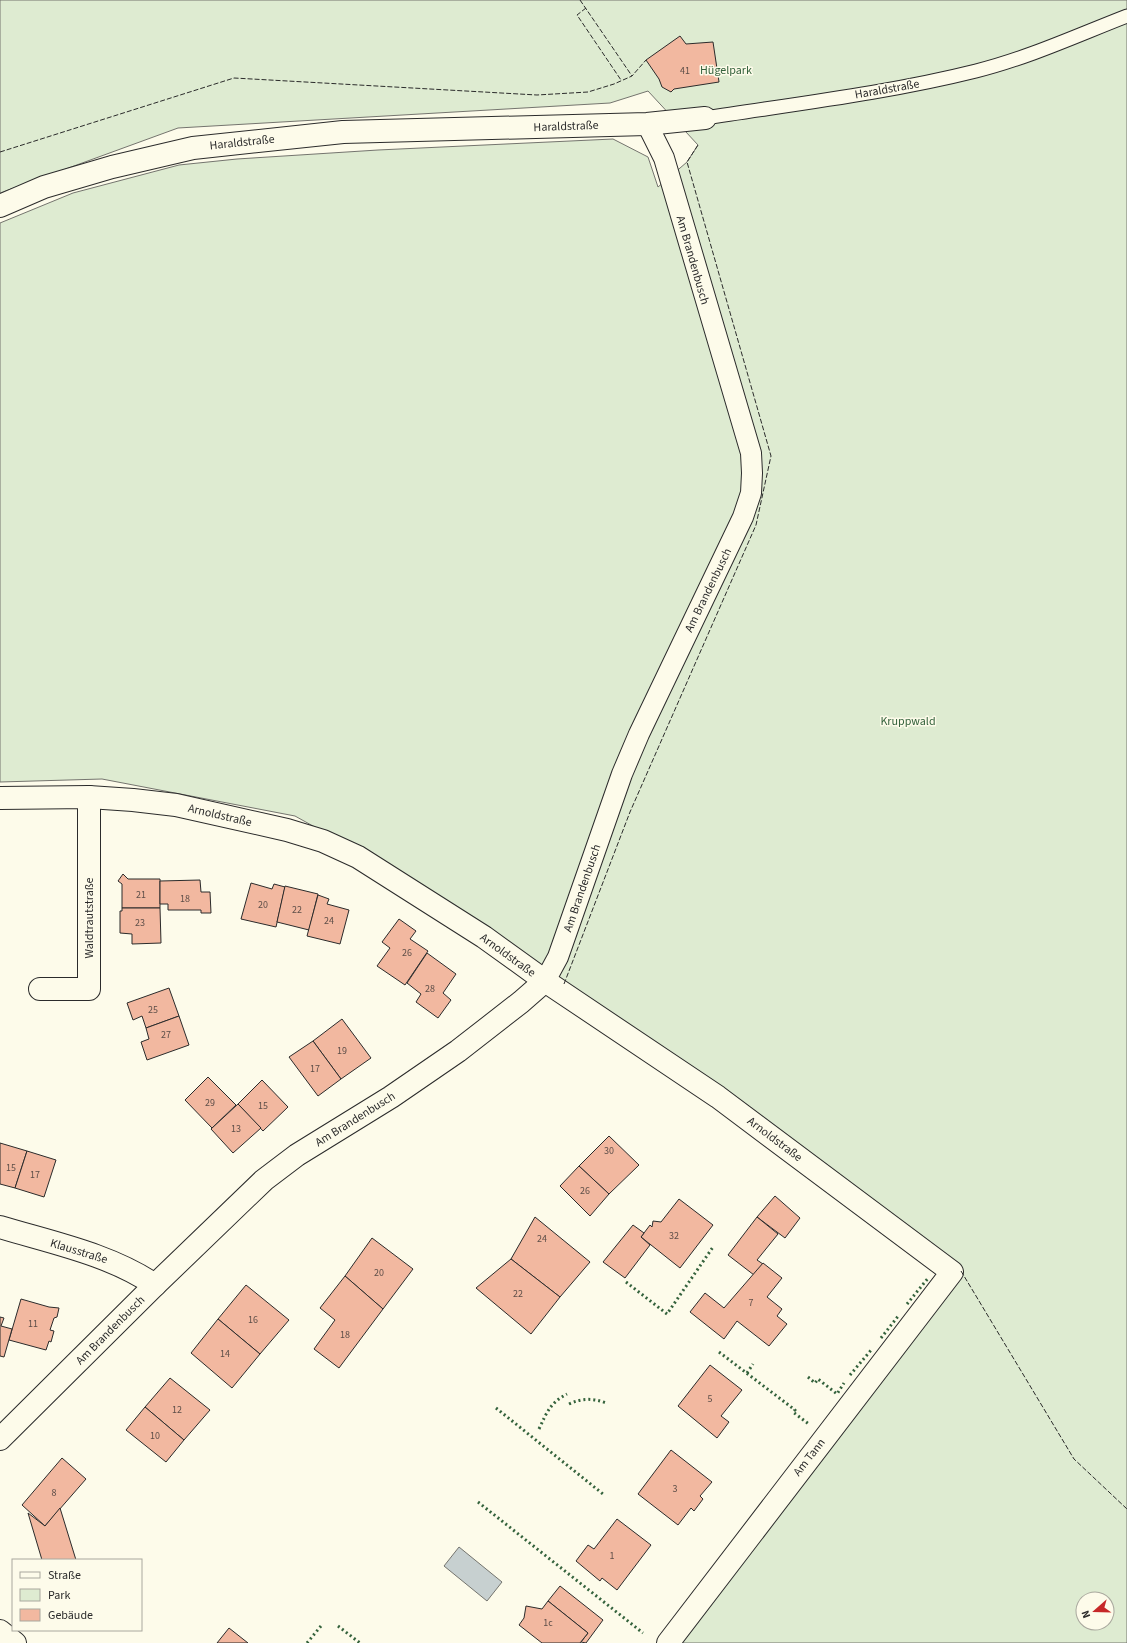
<svg xmlns="http://www.w3.org/2000/svg" width="1127" height="1643" viewBox="0 0 1127 1643" font-family="'Source Sans 3',sans-serif">
  <style>
    .green { fill: #deebd1; stroke: #74746e; fill-rule: evenodd }
    .water { fill: #c7d0d0; stroke: #74746e }
    .building { fill: #f2b8a0; stroke: #2b2b2b }
    .lines { fill: none; stroke-linecap: round; stroke-linejoin: round }
    .service-casing { stroke: #2b2b2b; stroke-width: 15 }
    .pedestrian-casing { stroke: #2b2b2b; stroke-width: 22 }
    .minor-casing { stroke: #2b2b2b; stroke-width: 24 }
    .service { stroke: #fdfbea; stroke-width: 13 }
    .pedestrian { stroke: #fdfbea; stroke-width: 20 }
    .minor { stroke: #fdfbea; stroke-width: 22 }
    .hedge { stroke: #34623c; stroke-width: 3; stroke-dasharray: 2 3; stroke-linecap: butt }
    .fence { stroke: #2b2b2b; stroke-width: 1; stroke-dasharray: 5 2; stroke-linecap: butt }
    .labels { text-anchor: middle; stroke-width: 3; stroke-linejoin: round; paint-order: stroke }
    .number-label { font-size: 10px; fill: #5d4e48 }
    .park-label { font-size: 12px; fill: #34623c; stroke: #fdfbea }
    .street-label { font-size: 12px; fill: #2b2b2b; stroke: #fdfbea }
  </style>
  <rect width="100%" height="100%" fill="#fdfbea"/>
  <path class="green" d="M0 0H1127V1643H673L959 1268 392 870 295 816 102 779 0 782V223L73 193 179 165 237 159 378 150 613 139 648 157 658 187 687 162 698 145 648 91 610 103 178 128 0 193ZM1083 1599H1107V1623H1083Z"/>
  <polygon class="water" points="459,1547 502,1582 487,1601 444,1566"/>
  <g class="building">
    <polygon points="680,36 686,44 713,42 719,82 674,89 671,92 662,87 659,79 646,60"/>
    <polygon points="123,874 128,879 160,879 160,908 122,908 122,884 118,881"/>
    <polygon points="200,880 201,892 210,892 211,913 201,913 201,910 168,910 168,904 160,904 160,881"/>
    <polygon points="251,883 272,889 274,884 285,887 276,927 241,919"/>
    <polygon points="285,886 318,894 309,930 277,922"/>
    <polygon points="318,895 329,899 327,904 349,910 340,944 307,936"/>
    <polygon points="122,908 160,908 161,943 132,944 132,934 120,933 120,911 122,911"/>
    <polygon points="399,919 416,931 410,939 428,951 405,985 377,966 390,948 382,942"/>
    <polygon points="427,953 456,974 443,993 451,1000 438,1018 416,1002 421,994 407,983"/>
    <polygon points="169,988 179,1016 146,1028 142,1016 133,1020 127,1003"/>
    <polygon points="179,1016 189,1045 147,1060 141,1042 149,1039 146,1028"/>
    <polygon points="342,1019 371,1058 341,1079 313,1041"/>
    <polygon points="313,1041 341,1079 318,1096 289,1057"/>
    <polygon points="208,1077 236,1105 212,1128 185,1100"/>
    <polygon points="262,1080 288,1107 263,1131 238,1104"/>
    <polygon points="238,1104 261,1128 233,1153 211,1129"/>
    <polygon points="609,1136 639,1165 609,1194 579,1166"/>
    <polygon points="0,1143 27,1151 15,1188 0,1184"/>
    <polygon points="27,1151 56,1160 44,1197 15,1188"/>
    <polygon points="579,1166 609,1194 590,1216 560,1186"/>
    <polygon points="775,1196 800,1218 785,1238 757,1217"/>
    <polygon points="679,1199 713,1225 680,1268 641,1237 650,1225 652,1227 653,1221 661,1222"/>
    <polygon points="535,1217 590,1262 560,1297 511,1259"/>
    <polygon points="757,1217 778,1234 757,1260 763,1264 754,1275 728,1255"/>
    <polygon points="633,1225 644,1233 641,1237 650,1245 625,1278 603,1262"/>
    <polygon points="372,1238 413,1269 383,1309 345,1276"/>
    <polygon points="511,1259 560,1297 531,1334 476,1288"/>
    <polygon points="763,1263 782,1278 767,1297 782,1309 777,1316 787,1324 769,1346 737,1321 724,1339 690,1312 705,1293 724,1308"/>
    <polygon points="345,1276 383,1309 339,1368 314,1349 335,1320 320,1308"/>
    <polygon points="246,1285 289,1320 260,1354 218,1319"/>
    <polygon points="21,1299 49,1307 59,1308 57,1317 54,1318 50,1330 54,1331 51,1342 49,1341 46,1350 9,1340"/>
    <polygon points="0,1317 4,1318 1,1326 12,1329 4,1357 0,1356"/>
    <polygon points="218,1319 260,1354 232,1388 191,1353"/>
    <polygon points="710,1365 742,1390 721,1416 729,1422 717,1438 678,1406"/>
    <polygon points="170,1378 210,1410 184,1440 145,1407"/>
    <polygon points="145,1407 184,1440 166,1462 126,1430"/>
    <polygon points="671,1450 712,1482 700,1496 703,1499 694,1511 691,1508 678,1525 638,1494"/>
    <polygon points="62,1458 86,1479 45,1526 22,1505"/>
    <polygon points="60,1508 76,1560 42,1560 28,1513 45,1526"/>
    <polygon points="617,1519 651,1545 617,1590 602,1578 600,1581 576,1561 588,1545 594,1549"/>
    <polygon points="560,1586 603,1620 586,1643 581,1642 588,1633 548,1601"/>
    <polygon points="548,1601 588,1633 580,1643 542,1643 519,1625 524,1618 526,1606 542,1609"/>
    <polygon points="229,1628 248,1643 217,1643"/>
  </g>
  <g class="lines">
    <defs>
      <path id="service" d="M705 118C795 104 888 93 976 71 1028 58 1078 35 1127 16"/>
      <polyline id="pedestrian" points="545,981 558,957 622,774 639,734 743,517 751,493 752,473 751,453 664,158 647,124"/>
      <g id="minor">
        <polyline points="0,206 44,187 112,167 193,148 343,132 647,124 705,118"/>
        <polyline points="0,798 89,797 133,800 176,805 287,830 323,841 358,857 484,937 545,981 718,1097 952,1272 668,1643"/>
        <polyline points="40,989 89,989 89,797"/>
        <path d="M0 1227C53 1243 109 1254 155 1285"/>
        <polyline points="0,1439 155,1285 264,1180 297,1155 391,1097 458,1051 521,1002 545,981"/>
        <polyline points="0,1631 15,1643"/>
      </g>
    </defs>
    <use href="#service" class="service-casing"/>
    <use href="#pedestrian" class="pedestrian-casing"/>
    <use href="#minor" class="minor-casing"/>
    <use href="#service" class="service"/>
    <use href="#pedestrian" class="pedestrian"/>
    <use href="#minor" class="minor"/>
    <g class="hedge">
      <polyline points="626,1282 667,1314 713,1247"/>
      <polyline points="907,1304 929,1277"/>
      <polyline points="881,1338 899,1315"/>
      <polyline points="719,1352 795,1410 793,1412 810,1425"/>
      <polyline points="747,1373 753,1364"/>
      <polyline points="850,1375 872,1349"/>
      <polyline points="808,1377 815,1383 818,1379 837,1394 844,1383"/>
      <path d="M569 1404C582 1398 593 1398 606 1403"/>
      <polyline points="496,1408 603,1494"/>
      <path d="M539 1429C547 1412 550 1403 567 1394"/>
      <polyline points="478,1502 643,1633"/>
      <polyline points="338,1626 360,1643"/>
      <polyline points="307,1643 321,1626"/>
    </g>
    <g class="fence">
      <polyline points="580,0 632,76"/>
      <polyline points="586,8 577,15 621,80"/>
      <polyline points="0,152 234,78 537,95 588,92 614,84 632,76 646,60"/>
      <polyline points="564,984 630,812 756,525 771,456 687,162 698,145"/>
      <polyline points="961,1271 1074,1459 1127,1509"/>
    </g>
  </g>
  <g class="labels">
    <g class="number-label">
      <text x="685" y="74">41</text>
      <text x="141" y="898">21</text>
      <text x="185" y="902">18</text>
      <text x="263" y="908">20</text>
      <text x="297" y="913">22</text>
      <text x="329" y="924">24</text>
      <text x="140" y="926">23</text>
      <text x="407" y="956">26</text>
      <text x="430" y="992">28</text>
      <text x="153" y="1013">25</text>
      <text x="166" y="1038">27</text>
      <text x="342" y="1054">19</text>
      <text x="315" y="1072">17</text>
      <text x="210" y="1106">29</text>
      <text x="263" y="1109">15</text>
      <text x="236" y="1132">13</text>
      <text x="609" y="1154">30</text>
      <text x="11" y="1171">15</text>
      <text x="35" y="1178">17</text>
      <text x="585" y="1194">26</text>
      <text x="674" y="1239">32</text>
      <text x="542" y="1242">24</text>
      <text x="379" y="1276">20</text>
      <text x="518" y="1297">22</text>
      <text x="751" y="1306">7</text>
      <text x="253" y="1323">16</text>
      <text x="33" y="1327">11</text>
      <text x="345" y="1338">18</text>
      <text x="225" y="1357">14</text>
      <text x="710" y="1402">5</text>
      <text x="177" y="1413">12</text>
      <text x="155" y="1439">10</text>
      <text x="675" y="1492">3</text>
      <text x="54" y="1496">8</text>
      <text x="612" y="1559">1</text>
      <text x="548" y="1626">1c</text>
    </g>
    <g class="park-label">
      <text x="726" y="74">Hügelpark</text>
      <text x="908" y="725">Kruppwald</text>
    </g>
    <g class="street-label">
      <text transform="translate(887 89) rotate(-10)" y="4">Haraldstraße</text>
      <text transform="translate(566 126) rotate(-2)" y="4">Haraldstraße</text>
      <text transform="translate(242 142) rotate(-6)" y="4">Haraldstraße</text>
      <text transform="translate(693 260) rotate(74)" y="4">Am Brandenbusch</text>
      <text transform="translate(708 590) rotate(-64)" y="4">Am Brandenbusch</text>
      <text transform="translate(220 815) rotate(13)" y="4">Arnoldstraße</text>
      <text transform="translate(582 888) rotate(-71)" y="4">Am Brandenbusch</text>
      <text transform="translate(89 918) rotate(-90)" y="4">Waldtrautstraße</text>
      <text transform="translate(508 955) rotate(36)" y="4">Arnoldstraße</text>
      <text transform="translate(355 1119) rotate(-32)" y="4">Am Brandenbusch</text>
      <text transform="translate(775 1139) rotate(37)" y="4">Arnoldstraße</text>
      <text transform="translate(79 1251) rotate(17)" y="4">Klausstraße</text>
      <text transform="translate(110 1330) rotate(-45)" y="4">Am Brandenbusch</text>
      <text transform="translate(809 1457) rotate(-52)" y="4">Am Tann</text>
    </g>
  </g>
  <rect x="12" y="1559" width="130" height="72" fill="#fdfbea" stroke="#a9a89e"/>
  <rect x="20" y="1572" width="20" height="6" fill="#fdfbea" stroke="#a9a89e"/>
  <text x="48" y="1579" font-size="12" fill="#2b2b2b">Straße</text>
  <rect x="20" y="1589" width="20" height="12" fill="#deebd1" stroke="#a9a89e"/>
  <text x="48" y="1599" font-size="12" fill="#2b2b2b">Park</text>
  <rect x="20" y="1609" width="20" height="12" fill="#f2b8a0" stroke="#a9a89e"/>
  <text x="48" y="1619" font-size="12" fill="#2b2b2b">Gebäude</text>
  <g transform="translate(1095 1611) rotate(250)"><circle r="19" fill="#fdfbea" stroke="#a9a89e"/>
  <path d="M0-3L7 15L0 10L-7 15Z" fill="#c62828"/>
  <text y="-6" font-size="11" font-weight="bold" text-anchor="middle" fill="#2b2b2b">N</text>
  </g>
</svg>
